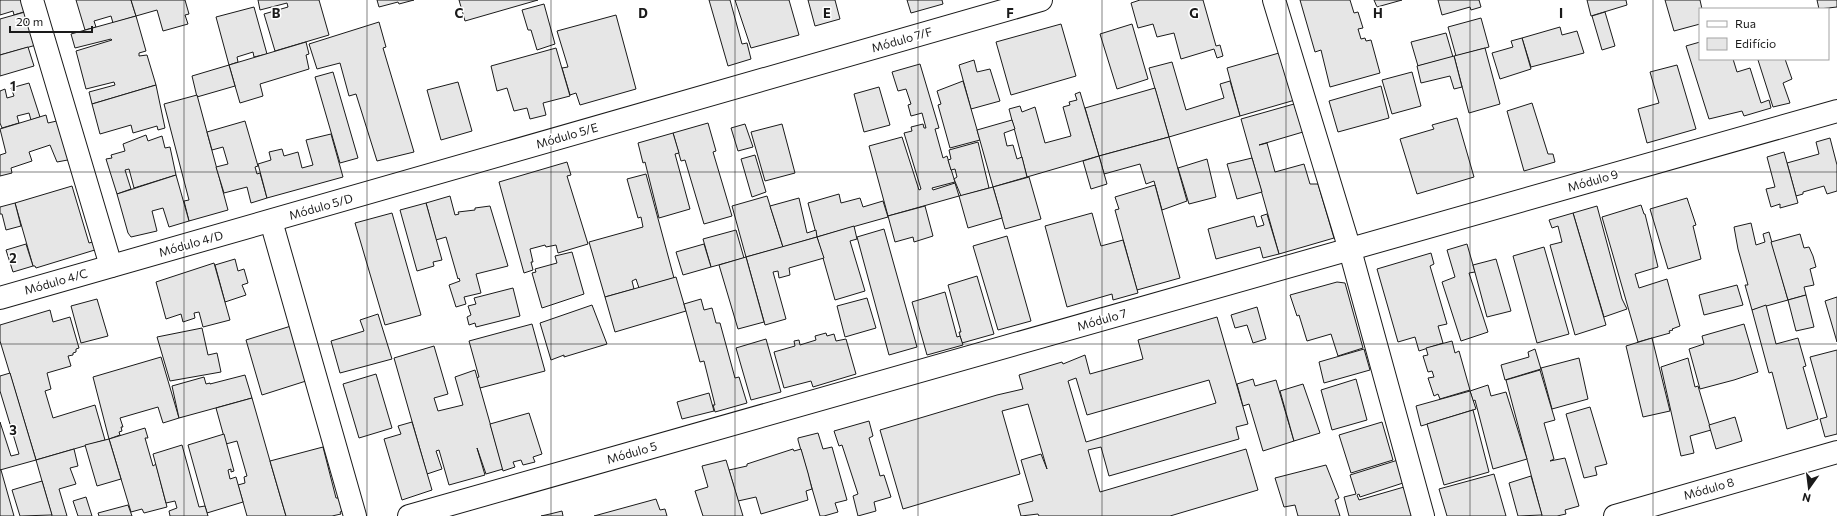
<svg xmlns="http://www.w3.org/2000/svg" width="1837" height="516" viewBox="0 0 1837 516" font-family="Commissioner,sans-serif">
  <style>
    .building { fill: #e6e6e6; stroke: #1a1a1a; fill-rule: evenodd }
    .lines { fill: none; stroke-linecap: round; stroke-linejoin: round }
    .street-casing { stroke: #1a1a1a; stroke-width: 24 }
    .street { stroke: #fff; stroke-width: 22 }
    .grid { fill: none; stroke: #1a1a1a; stroke-width: 1; stroke-opacity: 0.55 }
    .labels { text-anchor: middle; stroke-width: 3; stroke-linejoin: round; paint-order: stroke }
    .street-label { font-size: 12px; fill: #1a1a1a; stroke: #fff }
    .grid-label { font-size: 13px; text-anchor: middle; font-weight: bold; fill: #1a1a1a; stroke: #fff; stroke-width: 3; stroke-linejoin: round; paint-order: stroke }
  </style>
  <rect width="100%" height="100%" fill="#fff"/>
  <g class="building">
    <polygon points="0,0 27,0 30,10 14,15 13,11 0,15"/>
    <polygon points="76,0 131,0 136,16 113,23 111,16 94,21 96,27 85,30"/>
    <polygon points="131,0 185,0 189,14 185,15 188,24 163,31 157,10 136,16"/>
    <polygon points="258,0 319,0 329,35 275,51 264,14 288,7 287,3 260,10"/>
    <polygon points="377,0 414,0 399,4 398,2 379,7"/>
    <polygon points="459,0 538,0 465,21"/>
    <polygon points="709,0 730,0 742,44 747,43 751,59 728,66"/>
    <polygon points="735,0 789,0 799,35 751,48"/>
    <polygon points="808,0 835,0 840,19 815,26"/>
    <polygon points="907,0 942,0 943,4 911,13"/>
    <polygon points="1140,0 1203,0 1216,46 1220,45 1223,56 1217,58 1214,49 1181,59 1174,33 1157,37 1153,24 1138,28 1131,3"/>
    <polygon points="1300,0 1350,0 1354,13 1358,12 1363,28 1358,29 1361,39 1365,38 1366,41 1371,40 1380,73 1330,87 1321,50 1315,52"/>
    <polygon points="1374,0 1402,0 1377,7"/>
    <polygon points="1438,0 1479,0 1481,7 1471,10 1470,7 1442,15"/>
    <polygon points="1587,0 1626,0 1627,5 1591,16"/>
    <polygon points="1665,0 1700,0 1702,9 1700,9 1700,24 1674,31"/>
    <polygon points="1817,0 1837,0 1837,7 1819,9"/>
    <polygon points="544,4 555,44 537,50 531,30 528,30 522,10"/>
    <polygon points="254,7 267,54 254,57 253,52 237,57 238,62 229,65 216,17"/>
    <polygon points="25,12 40,44 0,55 0,19"/>
    <polygon points="1605,12 1615,46 1602,50 1592,16"/>
    <polygon points="616,15 636,89 580,105 576,93 570,95 562,68 568,67 557,31"/>
    <polygon points="136,16 146,51 139,53 139,56 147,55 156,85 92,104 89,92 115,85 114,82 86,89 76,51 112,40 111,39 75,48 71,34"/>
    <polygon points="1481,18 1489,47 1456,56 1448,27"/>
    <polygon points="379,22 386,47 383,48 414,152 377,161 356,94 349,96 340,63 317,69 309,44"/>
    <polygon points="1061,24 1076,76 1011,95 996,42"/>
    <polygon points="1132,24 1148,79 1117,89 1100,34"/>
    <polygon points="1560,27 1562,35 1577,31 1584,53 1531,67 1522,38"/>
    <polygon points="1446,33 1453,57 1418,66 1411,42"/>
    <polygon points="1522,38 1531,69 1500,79 1492,53 1513,47 1511,41"/>
    <polygon points="306,42 309,54 306,55 309,69 260,84 263,96 240,103 229,65"/>
    <polygon points="1700,42 1700,59 1733,59 1737,72 1750,68 1761,103 1769,100 1771,108 1744,116 1742,111 1709,119 1686,46"/>
    <polygon points="28,47 34,66 0,76 0,55"/>
    <polygon points="556,48 570,96 543,103 546,115 530,119 527,108 514,111 507,88 497,91 491,66"/>
    <polygon points="1485,48 1500,104 1469,113 1454,56"/>
    <polygon points="1279,53 1295,100 1240,116 1227,68"/>
    <polygon points="1454,56 1462,87 1454,89 1450,76 1421,83 1417,66"/>
    <polygon points="1762,59 1785,59 1792,79 1783,83 1790,103 1773,107 1758,60"/>
    <polygon points="974,60 977,72 990,69 1000,101 971,109 959,65"/>
    <polygon points="1172,62 1186,110 1224,98 1220,84 1230,81 1240,116 1169,137 1149,68"/>
    <polygon points="920,64 939,128 935,129 943,158 947,156 955,182 932,188 933,190 955,183 959,196 888,216 869,146 902,137 919,190 921,189 904,133 912,131 911,127 923,124 924,128 926,128 922,113 911,116 908,105 911,104 906,89 898,91 892,72"/>
    <polygon points="229,65 235,86 197,97 192,76"/>
    <polygon points="1677,65 1696,129 1647,143 1638,109 1659,103 1650,72"/>
    <polygon points="333,72 358,158 340,163 315,77"/>
    <polygon points="1412,72 1421,106 1392,114 1382,80"/>
    <polygon points="963,81 980,140 950,148 938,105 941,104 937,91"/>
    <polygon points="458,82 472,131 441,140 427,90"/>
    <polygon points="29,83 40,117 31,120 29,113 17,116 19,123 2,128 0,123 0,91 5,89 7,98 14,96 11,88"/>
    <polygon points="156,85 165,128 158,130 157,126 133,133 131,125 100,134 92,104"/>
    <polygon points="1381,86 1389,118 1338,132 1329,101"/>
    <polygon points="879,87 890,125 864,132 854,94"/>
    <polygon points="1155,88 1169,137 1099,156 1085,108"/>
    <polygon points="1080,92 1099,156 1027,177 1009,109 1020,106 1022,112 1035,107 1045,143 1071,136 1063,107 1070,105 1069,102 1077,100 1075,94"/>
    <polygon points="197,95 228,210 189,221 184,201 189,200 164,104"/>
    <polygon points="1532,103 1548,154 1553,154 1555,162 1524,171 1507,111"/>
    <polygon points="1294,104 1303,132 1259,145 1267,143 1275,172 1304,164 1310,184 1318,184 1334,238 1279,254 1241,119"/>
    <polygon points="46,115 48,123 61,120 73,159 57,162 50,145 29,152 32,161 11,168 12,173 0,176 0,155 6,153 0,129"/>
    <polygon points="1457,118 1474,177 1417,194 1400,139 1434,129 1432,125"/>
    <polygon points="1012,120 1015,129 1004,133 1007,146 1013,145 1017,159 1022,157 1027,177 993,187 977,130"/>
    <polygon points="245,121 258,166 255,167 257,174 260,173 267,198 251,203 247,187 224,193 216,167 228,164 223,147 212,150 207,132"/>
    <polygon points="708,123 716,151 713,152 732,216 704,224 685,160 681,161 673,133"/>
    <polygon points="745,124 753,147 738,151 731,128"/>
    <polygon points="782,124 795,173 765,181 751,132"/>
    <polygon points="673,133 679,153 675,154 690,209 659,218 645,162 643,163 638,143"/>
    <polygon points="331,134 343,177 267,198 258,164 271,160 269,152 282,149 284,156 298,152 302,168 313,165 306,140"/>
    <polygon points="146,135 148,141 162,136 165,148 170,147 176,175 134,188 129,169 125,170 131,189 117,194 106,159 112,158 111,155 125,151 123,144"/>
    <polygon points="1169,137 1187,201 1162,210 1154,181 1146,184 1140,164 1104,174 1099,156"/>
    <polygon points="1830,138 1837,165 1837,191 1827,194 1824,186 1803,192 1803,194 1796,196 1787,163 1819,154 1816,142"/>
    <polygon points="978,142 989,188 961,196 954,179 957,177 955,169 951,170 948,160 951,159 949,150"/>
    <polygon points="1784,152 1798,203 1780,208 1780,204 1771,207 1766,189 1775,187 1767,157"/>
    <polygon points="755,155 766,192 752,197 741,159"/>
    <polygon points="1099,156 1107,184 1091,189 1083,161"/>
    <polygon points="1252,158 1262,192 1237,199 1227,164"/>
    <polygon points="1207,159 1216,197 1189,204 1178,168"/>
    <polygon points="567,162 571,175 567,176 588,244 558,253 556,245 546,247 545,245 530,249 533,262 531,262 533,270 524,273 499,182"/>
    <polygon points="646,174 674,278 639,288 636,279 632,281 634,289 605,297 589,242 643,227 641,217 638,218 627,179"/>
    <polygon points="176,175 189,221 169,227 163,208 152,211 157,231 131,237 128,233 117,194"/>
    <polygon points="1029,177 1041,219 1005,229 993,187"/>
    <polygon points="1155,185 1180,278 1137,290 1115,210 1119,209 1115,197"/>
    <polygon points="72,186 89,243 96,241 98,249 36,268 35,266 33,266 15,203"/>
    <polygon points="993,187 1002,218 968,228 959,196"/>
    <polygon points="839,194 841,203 860,198 863,207 883,201 888,217 817,237 808,203"/>
    <polygon points="450,196 455,215 459,214 458,212 475,210 475,208 490,206 508,266 476,274 481,293 464,297 466,304 456,307 449,285 460,281 459,278 458,279 446,237 436,240 426,203"/>
    <polygon points="767,196 783,247 746,257 732,206"/>
    <polygon points="799,198 807,233 816,230 817,237 783,247 770,206"/>
    <polygon points="1687,198 1696,225 1693,226 1701,259 1668,269 1650,209"/>
    <polygon points="15,203 21,226 6,230 2,214 0,214 0,207"/>
    <polygon points="426,203 442,260 433,262 434,266 417,271 400,210"/>
    <polygon points="1641,205 1644,214 1645,214 1658,267 1635,274 1639,288 1667,279 1680,326 1672,329 1673,330 1669,331 1670,333 1638,342 1602,217"/>
    <polygon points="925,206 933,236 914,242 913,237 895,242 888,216"/>
    <polygon points="1597,206 1622,299 1627,309 1604,317 1573,213"/>
    <polygon points="392,213 421,315 385,325 355,223"/>
    <polygon points="1092,213 1101,246 1123,240 1138,293 1113,300 1112,294 1067,307 1045,226"/>
    <polygon points="1573,213 1606,325 1575,335 1550,245 1562,242 1558,226 1552,228 1549,220"/>
    <polygon points="1267,214 1279,254 1263,258 1260,247 1216,259 1208,229 1254,216 1257,227 1264,225 1261,216"/>
    <polygon points="1751,223 1756,245 1765,242 1763,234 1769,232 1788,300 1752,310 1745,285 1748,285 1738,249 1734,227"/>
    <polygon points="854,226 857,239 850,241 865,291 835,300 817,237"/>
    <polygon points="884,229 917,347 889,355 857,237"/>
    <polygon points="736,230 744,258 711,267 703,239"/>
    <polygon points="1800,234 1804,248 1809,247 1813,256 1816,267 1810,269 1814,285 1804,287 1806,295 1788,300 1771,242"/>
    <polygon points="1007,236 1031,321 998,330 973,246"/>
    <polygon points="817,237 824,258 789,268 790,275 779,278 778,271 773,272 786,319 765,325 746,257"/>
    <polygon points="26,244 33,266 13,272 6,250"/>
    <polygon points="704,244 711,267 683,275 676,252"/>
    <polygon points="1467,244 1475,272 1469,273 1488,332 1461,341 1442,282 1455,277 1447,250"/>
    <polygon points="1544,247 1569,334 1537,343 1513,256"/>
    <polygon points="572,252 584,294 542,308 532,273 536,272 535,269 557,263 555,256"/>
    <polygon points="1431,253 1434,264 1430,266 1447,324 1438,326 1443,343 1419,351 1415,337 1398,342 1377,269"/>
    <polygon points="746,257 764,322 738,329 719,265"/>
    <polygon points="235,259 238,271 244,269 248,283 242,285 246,295 225,302 215,265"/>
    <polygon points="1496,259 1511,311 1487,317 1473,265"/>
    <polygon points="214,263 230,320 203,327 199,312 194,313 195,318 183,322 181,314 166,319 156,282"/>
    <polygon points="977,276 994,334 962,343 959,332 961,332 948,285"/>
    <polygon points="676,277 686,311 615,332 605,297"/>
    <polygon points="1337,282 1345,283 1363,348 1338,356 1331,334 1307,341 1299,315 1297,316 1290,295"/>
    <polygon points="1737,285 1743,305 1704,315 1699,295"/>
    <polygon points="513,288 520,316 476,327 475,323 469,325 467,317 471,315 468,306 476,304 474,298"/>
    <polygon points="945,292 957,337 960,336 963,345 927,355 912,302"/>
    <polygon points="1806,295 1814,327 1796,331 1788,300"/>
    <polygon points="1837,297 1837,342 1825,301"/>
    <polygon points="867,298 876,328 845,337 837,306"/>
    <polygon points="97,299 108,336 81,343 71,306"/>
    <polygon points="701,299 704,310 712,308 716,323 720,323 735,378 739,377 747,403 715,412 713,405 715,405 704,361 700,362 684,304"/>
    <polygon points="592,305 607,344 564,357 564,355 551,360 540,323"/>
    <polygon points="1766,305 1776,344 1798,338 1806,366 1803,367 1818,419 1787,429 1772,372 1769,373 1752,310"/>
    <polygon points="1257,307 1266,339 1253,343 1247,325 1235,328 1231,315"/>
    <polygon points="50,310 53,322 70,317 79,348 76,349 76,352 73,353 73,355 68,356 71,366 47,373 51,389 45,391 53,418 95,405 105,440 36,460 0,341 0,325"/>
    <polygon points="378,314 392,359 340,373 331,341 364,331 360,320"/>
    <path d="M1217 317 1248 424 1236 427 1239 439 1109 476 1101 447 1088 450 1100 492 1246 449 1258 490 1170 516H1039L1038 514 1021 516 1018 505 1033 501 1021 460 1041 454 1047 469 1028 404 1002 411 1020 474 903 509 880 430 997 395 1023 389 1019 375 1062 362 1063 364 1085 355 1090 374 1143 359 1138 340ZM1076 378 1087 415 1209 380 1216 403 1086 442 1068 381Z"/>
    <polygon points="532,324 545,371 480,388 476,378 479,377 469,341"/>
    <polygon points="1744,324 1758,372 1734,380 1700,389 1689,349 1704,344 1702,336"/>
    <polygon points="291,326 306,381 262,395 246,340"/>
    <polygon points="202,328 208,355 217,353 221,372 170,381 157,337"/>
    <polygon points="826,333 827,336 834,334 836,341 846,339 856,374 813,387 811,381 784,388 774,352 795,346 794,341 799,340 800,345 816,340 815,336"/>
    <polygon points="1652,338 1670,411 1643,417 1626,346"/>
    <polygon points="766,339 781,392 751,400 736,348"/>
    <polygon points="1452,341 1455,353 1459,351 1470,390 1440,399 1438,394 1434,396 1428,378 1434,377 1432,371 1428,372 1423,356 1428,355 1426,348"/>
    <polygon points="434,346 448,394 434,398 438,411 463,405 455,377 475,370 503,469 486,474 477,448 485,475 449,485 439,450 436,451 442,469 427,474 394,358"/>
    <polygon points="1364,349 1370,370 1324,383 1319,362"/>
    <polygon points="1535,349 1541,369 1505,380 1501,365 1529,357 1528,352"/>
    <polygon points="1837,350 1837,434 1825,437 1820,419 1827,417 1810,357"/>
    <polygon points="161,357 179,418 163,423 158,407 120,418 123,427 121,427 122,431 119,432 120,435 109,439 93,377"/>
    <polygon points="1579,358 1588,399 1552,409 1541,368"/>
    <polygon points="1688,358 1695,387 1698,386 1711,430 1690,436 1694,453 1681,456 1661,367"/>
    <polygon points="1540,370 1555,420 1544,423 1554,459 1550,461 1565,458 1579,506 1565,510 1566,514 1557,516 1542,516 1506,380"/>
    <polygon points="10,373 36,460 0,470 0,422 11,456 19,454 0,391 0,376"/>
    <polygon points="376,374 392,428 359,438 343,384"/>
    <polygon points="245,375 252,398 179,418 172,386 204,377 206,384 210,383 210,384"/>
    <polygon points="1253,379 1255,386 1276,380 1294,441 1263,451 1249,404 1243,406 1237,384"/>
    <polygon points="1356,379 1367,420 1332,430 1321,390"/>
    <polygon points="1303,384 1320,433 1294,441 1280,391"/>
    <polygon points="1488,385 1491,396 1506,392 1527,459 1493,469 1475,400 1473,401 1470,391"/>
    <polygon points="1470,391 1476,409 1421,426 1416,406"/>
    <polygon points="709,393 714,411 682,419 677,402"/>
    <polygon points="252,398 270,461 286,516 247,516 243,502 238,485 245,483 244,477 247,476 237,441 226,444 216,408"/>
    <polygon points="1590,407 1607,464 1595,467 1597,475 1584,478 1566,414"/>
    <polygon points="1473,410 1489,472 1444,485 1427,424"/>
    <polygon points="529,413 542,454 533,457 535,462 523,465 521,460 513,462 515,467 503,471 490,424"/>
    <polygon points="1735,417 1742,441 1716,449 1709,425"/>
    <polygon points="869,421 873,436 869,438 879,472 880,476 884,475 891,497 874,502 876,511 858,516 853,496 858,494 842,445 839,446 834,431"/>
    <polygon points="412,422 432,490 402,500 384,439 401,434 398,426"/>
    <polygon points="1382,422 1393,460 1351,473 1339,435"/>
    <polygon points="145,428 148,438 145,438 153,466 156,464 167,507 144,513 142,509 131,512 109,439"/>
    <polygon points="818,433 823,449 832,447 847,500 835,503 838,512 824,516 820,516 798,440 798,438"/>
    <polygon points="224,434 234,471 231,472 231,469 228,470 230,479 236,477 243,502 207,513 188,445"/>
    <polygon points="109,439 121,479 97,486 85,445"/>
    <polygon points="182,445 199,507 205,506 208,516 170,516 169,511 177,508 175,501 166,503 153,454"/>
    <polygon points="323,447 336,498 339,498 343,511 340,512 341,514 332,516 286,516 270,461"/>
    <polygon points="74,449 78,466 70,468 76,484 59,489 67,516 52,516 36,460"/>
    <polygon points="793,449 794,451 801,449 808,473 812,489 806,491 808,500 761,514 756,497 738,501 729,470 747,466 747,464"/>
    <polygon points="726,460 743,516 703,516 695,491 708,487 702,466"/>
    <polygon points="1398,460 1403,483 1360,497 1359,494 1357,495 1359,500 1404,487 1412,516 1349,516 1344,497 1356,494 1350,475"/>
    <polygon points="1326,465 1339,498 1335,500 1340,516 1298,516 1295,505 1284,507 1275,478"/>
    <polygon points="0,470 1,470 14,516 0,516"/>
    <polygon points="1494,474 1506,516 1447,516 1439,489"/>
    <polygon points="1531,476 1542,515 1518,516 1509,483"/>
    <polygon points="42,481 52,515 20,516 12,490"/>
    <polygon points="86,497 92,516 78,516 73,501"/>
    <polygon points="656,499 660,510 665,509 667,516 594,516"/>
    <polygon points="128,505 132,516 99,516 98,513"/>
    <polygon points="562,511 563,516 541,516 550,514"/>
  </g>
  <g class="lines">
    <defs>
      <g id="street">
        <polyline points="32,0 111,266"/>
        <polyline points="1274,0 1350,250 1423,516"/>
        <polyline points="271,221 355,516"/>
        <polyline points="0,298 1041,0"/>
        <polyline points="409,516 1837,111"/>
        <polyline points="1615,516 1837,452"/>
      </g>
    </defs>
    <use href="#street" class="street-casing"/>
    <use href="#street" class="street"/>
  </g>
  <path class="grid" d="M184 0V516M367 0V516M551 0V516M735 0V516M918 0V516M1102 0V516M1286 0V516M1470 0V516M1653 0V516M0 172H1837M0 344H1837"/>
  <g class="labels">
    <g class="street-label">
      <text transform="translate(902 40) rotate(-16)" y="4">Módulo 7/F</text>
      <text transform="translate(567 136) rotate(-16)" y="4">Módulo 5/E</text>
      <text transform="translate(1593 181) rotate(-16)" y="4">Módulo 9</text>
      <text transform="translate(321 207) rotate(-16)" y="4">Módulo 5/D</text>
      <text transform="translate(191 244) rotate(-16)" y="4">Módulo 4/D</text>
      <text transform="translate(56 282) rotate(-16)" y="4">Módulo 4/C</text>
      <text transform="translate(1102 320) rotate(-16)" y="4">Módulo 7</text>
      <text transform="translate(632 453) rotate(-16)" y="4">Módulo 5</text>
      <text transform="translate(1709 489) rotate(-16)" y="4">Módulo 8</text>
    </g>
  </g>
  <g class="grid-label">
    <text x="276" y="18">B</text>
    <text x="459" y="18">C</text>
    <text x="643" y="18">D</text>
    <text x="827" y="18">E</text>
    <text x="1010" y="18">F</text>
    <text x="1194" y="18">G</text>
    <text x="1378" y="18">H</text>
    <text x="1561" y="18">I</text>
    <text x="13" y="91">1</text>
    <text x="13" y="263">2</text>
    <text x="13" y="435">3</text>
  </g>
  <rect x="1699" y="8" width="130" height="52" fill="#ffffff" stroke="#a3a3a3"/>
  <rect x="1707" y="21" width="20" height="6" fill="#ffffff" stroke="#a3a3a3"/>
  <text x="1735" y="28" font-size="12" fill="#1a1a1a">Rua</text>
  <rect x="1707" y="38" width="20" height="12" fill="#e6e6e6" stroke="#a3a3a3"/>
  <text x="1735" y="48" font-size="12" fill="#1a1a1a">Edifício</text>
  <g transform="translate(1809 488) rotate(194)" stroke="#ffffff" stroke-width="3" paint-order="stroke">
  <path d="M0-3L7 15L0 10L-7 15Z" fill="#1a1a1a"/>
  <text y="-6" font-size="11" font-weight="bold" text-anchor="middle" fill="#1a1a1a">N</text>
  </g>
  <path d="M10 26v6h82v-6" fill="none" stroke="#1a1a1a" stroke-width="2"/>
  <text x="16" y="26" font-size="12" fill="#1a1a1a" stroke="#ffffff" stroke-width="3" paint-order="stroke">20 m</text>
</svg>
